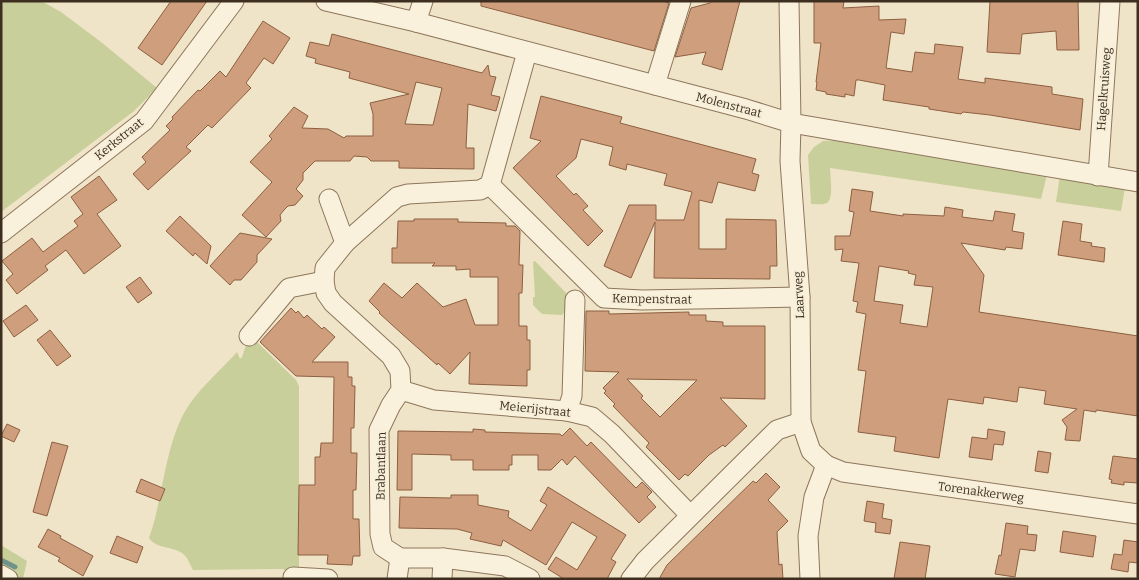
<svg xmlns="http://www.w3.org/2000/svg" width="1139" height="580" viewBox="0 0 1139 580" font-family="Bitter,serif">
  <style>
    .green { fill: #c9cf9b }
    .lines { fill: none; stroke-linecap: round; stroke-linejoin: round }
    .stream { stroke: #6f938a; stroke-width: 5 }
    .building { fill: #cf9f7d; stroke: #8d5f41; fill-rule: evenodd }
    .minor-casing { stroke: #8d765c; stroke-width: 21 }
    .minor { stroke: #faf1dc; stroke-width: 19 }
    .labels { text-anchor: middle; stroke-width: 4; stroke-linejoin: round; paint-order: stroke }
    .street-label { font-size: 12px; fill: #3d2e20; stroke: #f7eed8 }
  </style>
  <rect width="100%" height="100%" fill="#f0e4c8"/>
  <g class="green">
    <polygon points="1,1 43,2 61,12 101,42 157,88 134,111 1,212"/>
    <path d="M839 140 956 160 1046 173V179L1041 199 830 168C830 175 834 199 827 203 823 205 815 204 811 204L808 155 814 147 823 141Z"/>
    <polygon points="1060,175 1125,188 1121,211 1056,202"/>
    <polygon points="535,261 570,297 569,307 562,315 542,314 533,305 533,297 535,297 533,262"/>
    <path d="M249 336 256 341 296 380 299 386V570L293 577 283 569 193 570C190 565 188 557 182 553 172 546 156 549 149 538 163 499 164 451 184 413 197 390 219 372 237 352L240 359 242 357Z"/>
    <polygon points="1,545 27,561 23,579 12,579 1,572"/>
  </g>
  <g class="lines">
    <polyline class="stream" points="1,560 15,567"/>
  </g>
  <g class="building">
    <polygon points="171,1 207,1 162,65 138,48"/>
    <polygon points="481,1 663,1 669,3 654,51 481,6"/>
    <polygon points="710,1 740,1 722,70 702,64 706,52 675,57 691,8 710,3"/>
    <polygon points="814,1 844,1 843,8 879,6 879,20 906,19 904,34 891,32 886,68 912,72 915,52 934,54 935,44 963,47 958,79 985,83 985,78 1052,87 1052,94 1083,99 1080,130 990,115 963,112 961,114 929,109 929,107 883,100 885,85 859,80 856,80 854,96 845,94 845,97 826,94 826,92 816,90 817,82 816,82 821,43 814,43"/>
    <polygon points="990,1 1078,1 1079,50 1057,50 1056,31 1022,34 1020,54 987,52"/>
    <polygon points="263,21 290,38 273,64 264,58 246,83 251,88 212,128 208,125 186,147 191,151 148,190 133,174 146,162 142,157 170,130 166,126 173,119 172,117 198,90 200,91 220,71 226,77"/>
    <path d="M332 34 482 73 488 65 490 76 496 77 491 95 500 97 496 111 468 104 466 148H474V169L399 168V161H371L367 157 354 156 350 161H315L303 173V180L296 189 303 196 295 205 288 206 284 210 280 215 281 221 266 237 242 215 272 182 250 162 272 139 269 136 294 107 308 116 302 128 328 129 344 138 346 136H373V114L370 103 409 94 349 78 350 72 315 63 316 59 306 56 310 42 329 46ZM416 82 442 88 433 125 405 124Z"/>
    <polygon points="541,96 622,117 620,123 756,159 752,173 759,175 755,191 718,182 712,203 699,200 699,249 726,249 726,219 776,220 777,266 770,266 770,279 654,278 655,222 631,278 604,266 629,205 656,205 656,220 684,220 692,192 664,185 667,174 627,164 626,170 609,165 613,147 581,139 576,158 556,176 574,195 576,193 588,206 583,210 603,231 588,246 513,168 541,141 530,138"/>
    <polygon points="99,176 117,200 97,214 121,246 84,274 66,250 45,266 48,270 17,294 6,280 13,274 2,261 32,238 43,252 78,226 74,221 83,214 71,197"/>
    <path d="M852 189 873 192 870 211 903 216V214L944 216 945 207 963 210 962 217 993 221 995 211 1015 214 1012 231 1024 233 1022 249 1006 247 1005 250 961 243 984 275 979 312 1138 336V416L1096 410V412L1084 410 1080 441 1065 440 1067 427 1062 420 1077 409 1044 404 1046 391 1019 387 1017 402 984 397 983 404 948 399 939 458 894 451 896 437 858 432 866 371 858 370 866 314 856 312 858 302 853 301 859 263 841 261 843 249 835 250V236H850L854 212 849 211ZM879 266 909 271 908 273 916 275 914 285 933 287 927 327 900 323 903 305 874 301Z"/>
    <polygon points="180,216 211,246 207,264 195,253 193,256 166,231"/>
    <polygon points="414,219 458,219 458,222 506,223 506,226 515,226 520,231 519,265 523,265 522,293 519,293 519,326 527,326 527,340 530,340 530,370 527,370 527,386 469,384 470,352 450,374 438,363 437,365 401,333 379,313 380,312 369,301 384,283 402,298 417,283 443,307 466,299 475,325 498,325 498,277 470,277 470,269 456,270 456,266 432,266 435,263 392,263 392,248 397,248 398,221 414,221"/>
    <polygon points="1063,221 1082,224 1080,241 1092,243 1091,246 1105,248 1104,262 1058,255"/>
    <polygon points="240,233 272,239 257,255 257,262 241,280 234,280 230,285 210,266"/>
    <polygon points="140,277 152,293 138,303 126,287"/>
    <polygon points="26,305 38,320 14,337 3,321"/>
    <polygon points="291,308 296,313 298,311 304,318 307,315 322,329 324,327 335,337 312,362 348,362 348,377 352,377 352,386 355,386 354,428 351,428 351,453 357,453 356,490 353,490 353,519 359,519 360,556 353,556 352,565 327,564 328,555 298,555 299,485 315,485 315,457 320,457 321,443 333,443 334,377 296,376 260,342"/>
    <path d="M586 311H609V314L689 312V315H706V321L723 322V326H765V399L720 398 747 426 725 447 723 445 709 455 688 476 685 474 679 480 646 447 649 443 613 406 615 404 604 393 606 391 603 388 619 372 585 371ZM627 379 697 380 660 417 641 398 643 396Z"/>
    <polygon points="50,330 71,356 57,366 37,340"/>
    <polygon points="7,424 20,430 14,442 1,436"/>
    <polygon points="570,428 587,446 591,442 636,488 642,482 652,492 647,497 656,507 639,523 575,456 567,465 562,459 551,470 538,470 538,455 512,455 512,465 509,465 509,470 473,470 473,460 451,460 451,455 412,454 412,490 397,490 398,431 473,432 473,429 485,430 485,432 560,434 562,436"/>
    <polygon points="988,429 1005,432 1003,445 994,444 992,460 969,457 972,437 987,439"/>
    <polygon points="52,442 68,446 47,516 33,512"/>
    <polygon points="1038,451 1051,453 1048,473 1035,471"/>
    <polygon points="1113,456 1138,459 1138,483 1124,482 1124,485 1111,483 1112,480 1109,479"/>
    <polygon points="766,473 780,487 768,500 788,521 777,532 779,565 782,564 783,579 659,579 667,565 753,481 756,483"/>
    <polygon points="141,479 165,489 160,501 136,492"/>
    <polygon points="548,487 626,535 611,559 616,562 607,579 564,579 548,569 556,557 577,570 597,537 572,522 546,565 503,540 501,546 470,539 472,533 457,529 399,528 400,497 451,498 451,495 478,495 478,505 509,511 508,517 531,531 547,505 540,501"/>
    <polygon points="867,501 884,504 882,518 892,520 890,534 875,532 876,523 864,521"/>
    <polygon points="1006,523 1028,526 1027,534 1037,535 1035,551 1020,549 1015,577 995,574 999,555 1001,556"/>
    <polygon points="48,529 61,536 60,538 93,556 83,576 58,561 60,558 38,547"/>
    <polygon points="1063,531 1096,536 1093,557 1060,552"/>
    <polygon points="117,536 143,547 137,563 110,553"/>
    <polygon points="1124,540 1138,542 1138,563 1129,562 1128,572 1111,569 1114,554 1122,555"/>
    <polygon points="900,542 930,546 925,579 894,579"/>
  </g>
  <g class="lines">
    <defs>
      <g id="minor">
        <polyline points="326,1 416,22 746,109 791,123 1138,182"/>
        <polyline points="789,1 791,123 790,161 800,297 801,422 811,451 826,465 814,497 808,536 810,579"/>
        <polyline points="416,22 423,1"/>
        <polyline points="527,52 490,185 480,190 408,194 397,197 345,243 325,268 324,281 326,293 333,303 391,356 400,371 401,390 391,405 379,430 380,534 383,547 400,558 443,558 505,566 530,579"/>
        <polyline points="655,85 681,1"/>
        <polyline points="1098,176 1110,1"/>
        <polyline points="490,185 604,298 642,300 800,297"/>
        <polyline points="329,199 345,243"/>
        <polyline points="1,233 144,121 234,1"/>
        <polyline points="249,336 289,288 324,281"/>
        <polyline points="401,390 434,400 567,411 592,417 612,434 690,515"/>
        <polyline points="567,411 572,396 575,300"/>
        <polyline points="826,465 843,472 1138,514"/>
        <polyline points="1,575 8,579"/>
        <polyline points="293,577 328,579"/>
        <polyline points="397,579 400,558"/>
        <polyline points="442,579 443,558"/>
        <polyline points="631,579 645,561 777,430 801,422"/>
      </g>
    </defs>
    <use href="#minor" class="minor-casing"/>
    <use href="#minor" class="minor"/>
  </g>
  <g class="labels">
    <g class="street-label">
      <text transform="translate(1104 89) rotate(-86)" y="4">Hagelkruisweg</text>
      <text transform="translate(729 105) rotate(15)" y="4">Molenstraat</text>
      <text transform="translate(119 139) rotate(-39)" y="4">Kerkstraat</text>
      <text transform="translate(799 295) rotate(-93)" y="4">Laarweg</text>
      <text transform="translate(652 299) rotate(1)" y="4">Kempenstraat</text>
      <text transform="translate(535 409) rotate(6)" y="4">Meierijstraat</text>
      <text transform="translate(381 466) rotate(-89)" y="4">Brabantlaan</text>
      <text transform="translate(981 492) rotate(8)" y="4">Torenakkerweg</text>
    </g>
  </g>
  <rect width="1139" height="580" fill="none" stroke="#3d2e20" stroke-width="5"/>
</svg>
